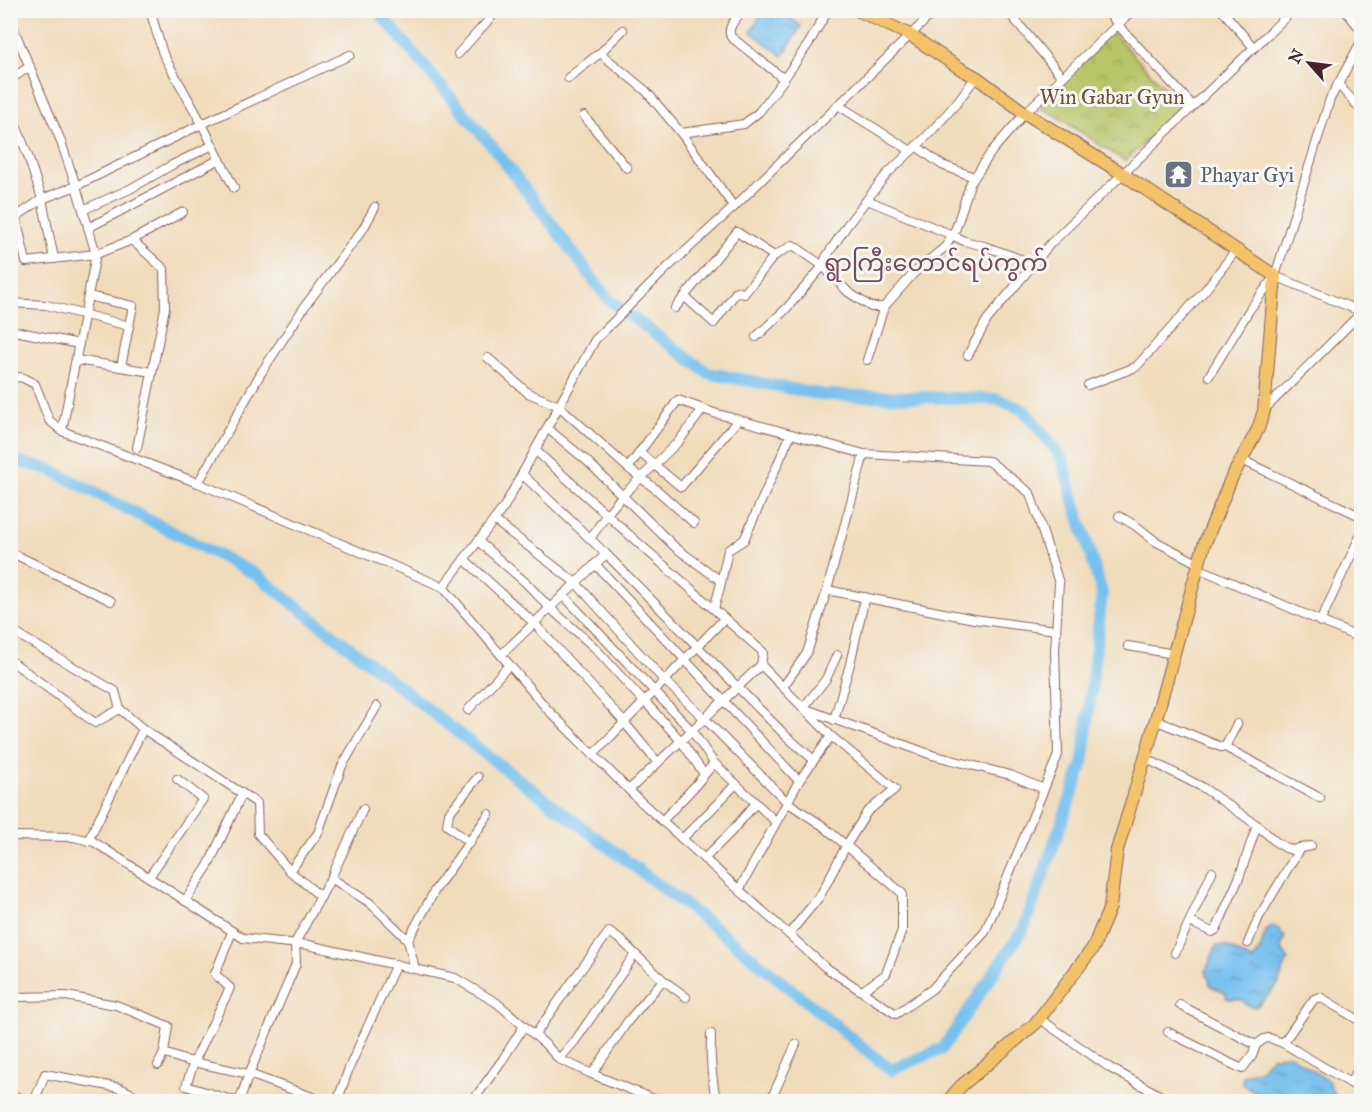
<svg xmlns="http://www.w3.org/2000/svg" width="1372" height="1112" viewBox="0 0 1372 1112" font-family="'IM FELL Great Primer','Noto Sans Myanmar',serif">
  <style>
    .park { fill: url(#park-crowns); stroke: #817249; stroke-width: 1.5 }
    .water { fill: url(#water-ripples); stroke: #60708c; stroke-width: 1.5 }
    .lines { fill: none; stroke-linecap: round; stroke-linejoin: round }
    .river { stroke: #75c0ee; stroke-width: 12 }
    .minor-casing { stroke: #84615d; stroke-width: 10 }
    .primary-casing { stroke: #84615d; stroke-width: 14 }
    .minor { stroke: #fff; stroke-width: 8 }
    .primary { stroke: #f2c36a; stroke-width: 12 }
    .labels { text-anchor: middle; stroke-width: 6; stroke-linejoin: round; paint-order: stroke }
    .park-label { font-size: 21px; fill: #6b513d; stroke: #f6f6f2 }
    .worship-label { font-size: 21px; fill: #5b616d; stroke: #f6f6f2; text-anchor: start }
    .quarter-label { font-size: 24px; fill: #77475b; stroke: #f6f6f2 }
  </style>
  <defs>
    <pattern id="park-crowns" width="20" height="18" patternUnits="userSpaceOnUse" patternTransform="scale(1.5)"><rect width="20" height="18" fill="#b8c567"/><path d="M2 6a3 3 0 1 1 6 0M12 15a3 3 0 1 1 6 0" fill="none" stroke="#989f55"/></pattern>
    <pattern id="water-ripples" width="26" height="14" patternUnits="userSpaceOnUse" patternTransform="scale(1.5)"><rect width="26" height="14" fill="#75c0ee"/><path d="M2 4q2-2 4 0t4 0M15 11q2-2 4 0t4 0" fill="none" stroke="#629bc1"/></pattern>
  </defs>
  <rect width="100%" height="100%" fill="#f6f6f2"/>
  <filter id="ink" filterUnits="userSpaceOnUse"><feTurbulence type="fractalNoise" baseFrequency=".0167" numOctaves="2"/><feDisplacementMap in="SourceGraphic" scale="12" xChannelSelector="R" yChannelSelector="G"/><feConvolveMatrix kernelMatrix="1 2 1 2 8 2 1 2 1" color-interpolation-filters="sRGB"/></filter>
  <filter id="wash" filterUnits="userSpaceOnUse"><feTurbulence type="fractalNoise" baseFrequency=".008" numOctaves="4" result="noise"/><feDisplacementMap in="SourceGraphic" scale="24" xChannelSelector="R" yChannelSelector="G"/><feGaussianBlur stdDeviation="1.35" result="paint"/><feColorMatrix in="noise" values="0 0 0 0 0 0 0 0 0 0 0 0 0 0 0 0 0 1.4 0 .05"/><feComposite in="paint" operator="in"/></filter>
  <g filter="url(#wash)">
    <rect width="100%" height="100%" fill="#f0dcbb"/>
    <polygon class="park" points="1111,31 1182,107 1125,161 1053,114 1040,108"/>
    <g class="water">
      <polygon points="763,11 780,11 801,26 783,56 751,32"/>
      <path d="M1273 926 1279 929 1280 933 1285 937 1281 948 1288 959 1278 984 1270 993 1256 1007 1247 1005C1239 995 1236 1001 1226 998L1227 994 1211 986 1206 971 1216 946H1226L1253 961 1261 947 1266 931Z"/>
      <polygon points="1290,1055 1328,1081 1335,1096 1330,1101 1266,1101 1263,1096 1242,1084 1243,1075 1261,1069 1272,1056"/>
    </g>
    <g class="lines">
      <polyline class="river" points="10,460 49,469 257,575 484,753 717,929 891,1070 943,1048 1024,928 1083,763 1102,593 1061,457 1024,410 997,399 824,395 708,373 609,300 496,151 377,10"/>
    </g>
  </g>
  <g filter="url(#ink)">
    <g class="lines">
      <defs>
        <g id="minor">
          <polyline points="150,10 163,54 202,124 234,188"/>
          <path d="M743 10C737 18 726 27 731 37L784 79"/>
          <polyline points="1007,10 1062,77"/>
          <polyline points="1107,10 1118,25 1193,106"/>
          <polyline points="1222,10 1254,48"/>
          <polyline points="1345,10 1362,31"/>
          <polyline points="10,20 60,139 76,186 96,254 62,431"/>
          <polyline points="600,53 646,91 681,133 734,207"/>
          <polyline points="458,54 494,14 492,10"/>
          <polyline points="568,78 600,53 623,30"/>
          <polyline points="10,80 30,66"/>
          <polyline points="1338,84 1362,111"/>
          <polyline points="838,105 911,151"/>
          <polyline points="10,110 27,153 42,199 54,259"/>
          <polyline points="584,116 627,168"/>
          <polyline points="681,133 744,124 759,112 784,79 809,43 828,10"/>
          <polyline points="916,146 942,165 974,177"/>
          <polyline points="867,200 952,235 964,241 984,246 1034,264"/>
          <polyline points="10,203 16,217 26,262 96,254 132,240 183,212"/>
          <polyline points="83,210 130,189 172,165 213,145"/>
          <polyline points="10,217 16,217 42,199 76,186 202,124 350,55"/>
          <polyline points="88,228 220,159"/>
          <polyline points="132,240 164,269 165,308 137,448"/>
          <polyline points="1275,276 1362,312"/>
          <polyline points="88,296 133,306 129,326"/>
          <polyline points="685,297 714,323 737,291 744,294 774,256"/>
          <polyline points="10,303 46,305 129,326 121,367"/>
          <polyline points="675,308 737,232 774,256 793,245 823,266 848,292 871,307 884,307"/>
          <polyline points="10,330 79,344"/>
          <polyline points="756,337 786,309 823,266 826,257 848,224 886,175 927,136 955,105 976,77"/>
          <polyline points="968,355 987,320 1051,243 1293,10"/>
          <polyline points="488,358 528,393 559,406 628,468 657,490 694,523"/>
          <polyline points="76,360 152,372"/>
          <polyline points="867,360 884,307 914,273 946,246 956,228 970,184 992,151 1025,113 1133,10"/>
          <polyline points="1209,376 1250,309 1275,276 1330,99 1362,40"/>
          <polyline points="10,378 21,377 35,384 49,420 62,431 198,483 443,587 548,710 639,800 825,967 896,1014 932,989 985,932 1058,755 1055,651 1059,583 1030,493 989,461 864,454 714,413 678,400 628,468"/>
          <polyline points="1088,385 1136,367 1206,289 1236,250"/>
          <polyline points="1265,409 1362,312"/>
          <polyline points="547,428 587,461 676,548 721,581"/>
          <polyline points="535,450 635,540 763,652 761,665 629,790"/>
          <polyline points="639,452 681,487 738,420"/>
          <polyline points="1242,460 1362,517"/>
          <polyline points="522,474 606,554 786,736 814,760"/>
          <polyline points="198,483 261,373 305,306 363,229 375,207"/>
          <polyline points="1119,516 1136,526 1155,541 1199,564"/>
          <polyline points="494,520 576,583 660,676 705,719 787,802 823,826 902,893 902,930 886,974 862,991"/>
          <polyline points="590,539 607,514 622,496 679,441 703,409"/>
          <polyline points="478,541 526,583 550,608 594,647 644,702"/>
          <polyline points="10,552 111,601"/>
          <polyline points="464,559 534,623 624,722 658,763"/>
          <polyline points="595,564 799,781"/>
          <polyline points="1198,568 1362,639"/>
          <polyline points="443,587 504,507 595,340 667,268 734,207 936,10"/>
          <polyline points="827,590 864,454"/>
          <polyline points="563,595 692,731 714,763 776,822"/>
          <polyline points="714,609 720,587 728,550 744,540 791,434"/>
          <polyline points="1320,622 1362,532"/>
          <polyline points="10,630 115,691 120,709 143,729 257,803 258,834 290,871 321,897"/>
          <polyline points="1128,646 1174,654"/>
          <polyline points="501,655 606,554"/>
          <polyline points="837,655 826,679 803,708 932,755 1010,775 1044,789"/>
          <polyline points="10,660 95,723 120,709"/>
          <polyline points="761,665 831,736 895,789 867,812 846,846 820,896 789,934"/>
          <polyline points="783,687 807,653 827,590 974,619 1056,630"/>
          <polyline points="647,704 681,741 704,774"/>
          <polyline points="468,710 509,665"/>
          <polyline points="834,720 850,664 865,597"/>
          <polyline points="1155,720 1221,747 1225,747 1237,724"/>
          <polyline points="1225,747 1320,798"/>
          <polyline points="593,755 724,619"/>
          <polyline points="1145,758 1202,787 1257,825 1276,842 1286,848 1292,850 1311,846"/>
          <polyline points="662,821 695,786 714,763"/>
          <polyline points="10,836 74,837 94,842 243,938 308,945 455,978 497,1003 545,1044 559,1059 592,1074 661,1102"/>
          <polyline points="682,839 708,813 736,784"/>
          <polyline points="88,841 143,729"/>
          <polyline points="470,843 447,825 449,813 478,777"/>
          <polyline points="704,859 731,832 756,803"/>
          <polyline points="290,871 318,833 342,766 377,706"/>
          <polyline points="149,877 203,799 177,779"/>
          <polyline points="331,878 370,903 408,940"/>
          <polyline points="739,890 799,781 831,736"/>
          <polyline points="185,901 208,866 242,794"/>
          <polyline points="1190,922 1212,932 1216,930 1239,878 1257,825"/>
          <polyline points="232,932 215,974 230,988 194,1062 186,1086 238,1102"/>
          <polyline points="1248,943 1259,917 1300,848"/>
          <polyline points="1175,953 1212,872"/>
          <polyline points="635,954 663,980"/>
          <polyline points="415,969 408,940 435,890 489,814"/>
          <polyline points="1180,1005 1256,1045"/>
          <polyline points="10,1008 16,997 66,996 116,1005 168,1026 164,1053 158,1065"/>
          <polyline points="1040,1019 1110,1068 1172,1102"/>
          <polyline points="1168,1032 1242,1069 1252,1056 1256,1045 1264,1039 1269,1038 1283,1043 1362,1090"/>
          <path d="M711 1034C710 1057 711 1079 717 1102"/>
          <polyline points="535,1035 574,979 609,932 622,941 635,954 575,1041 559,1059"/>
          <polyline points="1283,1043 1314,999 1320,997 1362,1022"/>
          <polyline points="164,1053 184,1060 249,1074 326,1102"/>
          <polyline points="592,1074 628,1021 663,980 686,997"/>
          <polyline points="1350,1083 1362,1064"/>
          <polyline points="10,1094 30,1102"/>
          <polyline points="34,1102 45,1074 120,1088 149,1102"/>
          <polyline points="239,1102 249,1074 296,964 295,943 331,878 363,809"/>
          <polyline points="337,1102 349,1068 396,964"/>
          <polyline points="472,1102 503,1059 524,1026"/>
          <polyline points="770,1102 796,1044"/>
        </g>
        <polyline id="primary" points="857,10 910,35 961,69 976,77 1025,113 1123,174 1275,276 1264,411 1258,429 1231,479 1204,545 1145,758 1117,850 1110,907 1093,948 1035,1024 961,1086 947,1102"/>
      </defs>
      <use href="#minor" class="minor-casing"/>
      <use href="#primary" class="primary-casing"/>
      <use href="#minor" class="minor"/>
      <use href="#primary" class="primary"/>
    </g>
  </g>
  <defs>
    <symbol id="temple-square" viewBox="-11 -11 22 22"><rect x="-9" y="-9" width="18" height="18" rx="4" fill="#6b7280" stroke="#f6f6f2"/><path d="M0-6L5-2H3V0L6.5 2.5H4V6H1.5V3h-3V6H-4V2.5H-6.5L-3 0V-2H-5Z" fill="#fff"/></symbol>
  </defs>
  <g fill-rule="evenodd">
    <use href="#temple-square" x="1162" y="158" width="33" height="33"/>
  </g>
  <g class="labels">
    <g class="park-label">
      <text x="1112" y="104">Win Gabar Gyun</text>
    </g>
    <g class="worship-label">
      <text x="1200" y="182">Phayar Gyi</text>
    </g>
    <g class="quarter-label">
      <text x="936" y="271">ရွာကြီးတောင်ရပ်ကွက်</text>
    </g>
  </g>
  <rect width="1372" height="1112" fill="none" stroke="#f6f6f2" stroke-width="36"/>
  <g transform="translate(1309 63) rotate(298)" stroke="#f6f6f2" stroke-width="4.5" paint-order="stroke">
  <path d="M0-4.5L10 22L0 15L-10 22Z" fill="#4a1f2b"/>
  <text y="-9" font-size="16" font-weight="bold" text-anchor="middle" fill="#4a1f2b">N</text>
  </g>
</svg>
